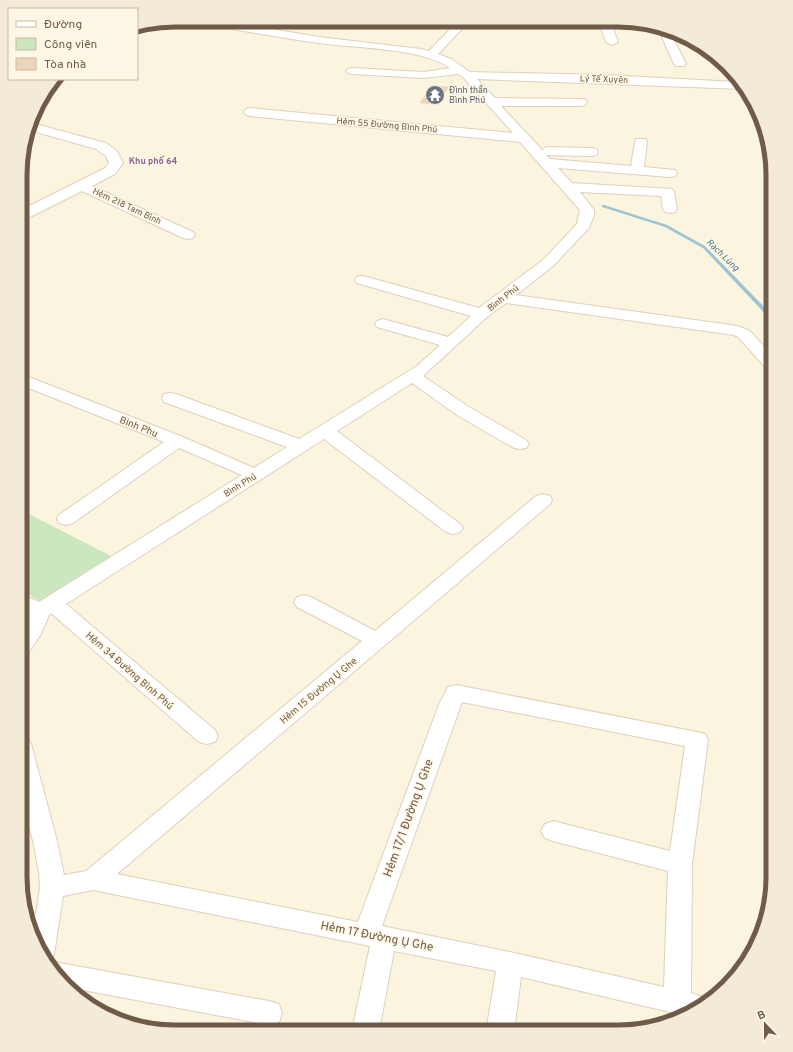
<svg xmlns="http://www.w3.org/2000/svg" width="793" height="1052" viewBox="0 0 793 1052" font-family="Overpass,sans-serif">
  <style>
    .green { fill: #cae7bf }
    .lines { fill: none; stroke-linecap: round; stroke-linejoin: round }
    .stream { fill: #9cc4d4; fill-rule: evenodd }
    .building { fill: #efd5b8 }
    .minor-casing { stroke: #ded0bc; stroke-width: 2 }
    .minor { fill: #fff; fill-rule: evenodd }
    .labels { text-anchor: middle; stroke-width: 3; stroke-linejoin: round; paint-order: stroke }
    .far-street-label { font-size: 9px; fill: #705b48; stroke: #fef7e5 }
    .far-worship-label { font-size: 9px; fill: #5b616d; stroke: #fef7e5; text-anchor: start }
    .far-neighbourhood-label { font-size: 9px; font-weight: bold; fill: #896493; stroke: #fef7e5 }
    .far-water-label { font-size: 9px; font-style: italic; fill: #46768a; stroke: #fef7e5 }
    .street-label { font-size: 10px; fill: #705b48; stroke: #fef7e5 }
    .near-street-label { font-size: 12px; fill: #705b48; stroke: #fef7e5 }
    .rim { fill: none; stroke: #705b48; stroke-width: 5 }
  </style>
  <rect width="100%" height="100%" fill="#fbf4df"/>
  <polygon class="green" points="21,510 113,557 49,599 40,601 21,590"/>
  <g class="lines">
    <polygon class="stream" points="602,205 604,205 667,225 705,246 773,316 773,320 771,320 703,248 665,227 602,207"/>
  </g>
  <polygon class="building" points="431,85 449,87 438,105 420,103"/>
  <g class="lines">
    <defs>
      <g id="minor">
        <path d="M194 20H219L319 37 421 49 429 51 455 24 471 21 643 23 639 24H611L618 42 612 45 606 42 600 24H490L462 29 438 54 451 59 470 72 606 75 737 82 743 89 477 79 495 98 585 99 587 102 585 105 581 106H501L542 150 547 147 592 148 597 149 598 152 597 155 592 156 546 155 550 159 631 166 635 142 636 139H646L647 142 644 167 675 170 677 173 675 176 670 177 558 168 572 183 672 189 674 192 677 209 675 212 670 213 665 212 663 209 661 196 580 192 594 210V215L589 228 553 266 516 295 738 326 750 331 773 356V371L767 369 738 337 734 335 506 303 487 317 423 376 469 407 526 440 529 444 526 448 520 449 514 448 457 415 412 383 337 431 460 524 463 528 460 532 453 534 446 532 324 439 66 604 215 730 218 736 215 742 207 744 199 742 51 613 49 615 41 634 27 655 20 657V634L29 614 21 609V594L39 602 242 475 179 448 73 523 66 525 59 523 57 519 59 515 164 442 21 385V374L183 437 254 468 287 447 164 402 162 398 164 394 170 393 176 394 299 439 417 366 440 345 377 327 375 324 377 321 383 319 448 337 471 316 357 283 355 280 357 277 362 276 367 277 479 308 543 260 577 224 580 210 520 142 250 116 246 115 244 112 246 109 250 108 513 133 463 77 458 74 424 78 352 74 348 73 346 71 348 69 352 68 424 72 450 68C422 48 354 48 319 43 279 38 239 30 199 23Z"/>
        <polygon points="658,27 669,30 686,64 684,66 676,66 674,64 658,28"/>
        <polygon points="32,123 106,143 117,151 123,163 115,174 92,186 193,232 195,235 193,238 188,239 183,238 82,191 28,218 21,219 21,210 105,168 109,163 106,156 96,149 29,130"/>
        <path d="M543 494 550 496 552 500 550 504 117 874 358 922 440 702 448 687 456 685 697 732 705 734 708 740 692 864 691 993 709 999 710 1000 687 1016 521 977 514 1032H486L496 971 394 951 379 1031H352L370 946 93 890 63 896 54 954 50 962 47 963 36 946 29 915 36 914 40 888 39 872 33 841 20 790V736L28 738 31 744 57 841 64 875 86 871 362 641 297 607 294 602 297 597 304 595 311 597 375 631 536 496ZM462 702 685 746 670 851 553 821 545 824 541 831 545 838 553 841 668 871 664 987 510 952 382 926Z"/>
        <polygon points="54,962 269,1001 279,1004 282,1013 279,1022 269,1025 67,987 59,979 48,964"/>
      </g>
    </defs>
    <use href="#minor" class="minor-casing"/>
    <use href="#minor" class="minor"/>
  </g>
  <defs>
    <symbol id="temple-disc" viewBox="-11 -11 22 22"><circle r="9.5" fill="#6b7280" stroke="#fef7e5"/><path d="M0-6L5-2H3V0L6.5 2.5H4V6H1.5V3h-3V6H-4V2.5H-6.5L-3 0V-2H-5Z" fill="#fff"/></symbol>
  </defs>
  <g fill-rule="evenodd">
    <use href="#temple-disc" x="424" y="84" width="22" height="22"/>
  </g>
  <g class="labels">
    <g class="far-street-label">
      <text transform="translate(604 79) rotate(2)" y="3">Lý Tế Xuyên</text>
      <text transform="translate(387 125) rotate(5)" y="3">Hẻm 55 Đường Bình Phú</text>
      <text transform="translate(127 206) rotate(25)" y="3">Hẻm 218 Tam Bình</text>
      <text transform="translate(503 298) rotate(-38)" y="3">Bình Phú</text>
      <text transform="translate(240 485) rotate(-32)" y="3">Bình Phú</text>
    </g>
    <g class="far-worship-label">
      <text x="449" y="93">Đình thần<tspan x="449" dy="10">Bình Phú</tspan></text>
    </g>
    <g class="far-neighbourhood-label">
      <text x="153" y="164">Khu phố 64</text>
    </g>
    <g class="far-water-label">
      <text transform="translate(723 255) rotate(44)" y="3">Rạch Lùng</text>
    </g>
    <g class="street-label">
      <text transform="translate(139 426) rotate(22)" y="4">Binh Phu</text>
      <text transform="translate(130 670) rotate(41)" y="4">Hẻm 34 Đường Bình Phú</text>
      <text transform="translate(318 690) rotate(-40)" y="4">Hẻm 15 Đường Ụ Ghe</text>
    </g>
    <g class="near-street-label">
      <text transform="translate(408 818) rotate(-70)" y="4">Hẻm 17/1 Đường Ụ Ghe</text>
      <text transform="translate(377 936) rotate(11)" y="4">Hẻm 17 Đường Ụ Ghe</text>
    </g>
  </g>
  <path d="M0 0H793V1052H0ZM175 27H618A148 148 0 0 1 766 175V877A148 148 0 0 1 618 1025H175A148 148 0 0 1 27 877V175A148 148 0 0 1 175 27Z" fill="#f3ebd8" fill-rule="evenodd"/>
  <path class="rim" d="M175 27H618A148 148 0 0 1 766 175V877A148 148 0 0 1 618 1025H175A148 148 0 0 1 27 877V175A148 148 0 0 1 175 27Z"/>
  <rect x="8" y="8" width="130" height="72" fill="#fef7e5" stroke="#c5b9a6"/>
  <rect x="16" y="21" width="20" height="6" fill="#ffffff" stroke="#c5b9a6"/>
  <text x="44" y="28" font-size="12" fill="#705b48">Đường</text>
  <rect x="16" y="38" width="20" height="12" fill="#cae7bf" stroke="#c5b9a6"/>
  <text x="44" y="48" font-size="12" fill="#705b48">Công viên</text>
  <rect x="16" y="58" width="20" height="12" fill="#efd5b8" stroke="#c5b9a6"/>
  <text x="44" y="68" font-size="12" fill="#705b48">Tòa nhà</text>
  <g transform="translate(765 1024) rotate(338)" stroke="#fef7e5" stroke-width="3" paint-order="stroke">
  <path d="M0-3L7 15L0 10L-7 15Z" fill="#705b48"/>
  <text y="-6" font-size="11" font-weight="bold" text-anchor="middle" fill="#705b48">B</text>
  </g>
</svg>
